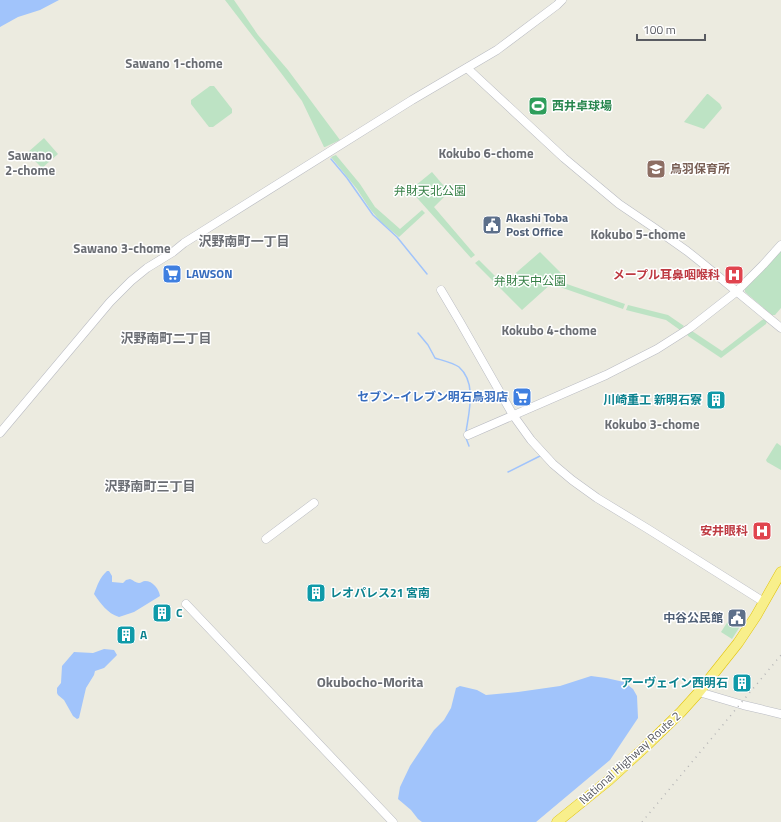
<svg xmlns="http://www.w3.org/2000/svg" width="781" height="822" viewBox="0 0 781 822" font-family="'Titillium Web','Noto Sans JP',sans-serif">
  <style>
    .green { fill: #bde3c4 }
    .water { fill: #a1c4fb }
    .lines { fill: none; stroke-linecap: round; stroke-linejoin: round }
    .stream { stroke: #a1c4fb; stroke-width: 1.5 }
    .secondary-casing { stroke: #b9bbc2; stroke-width: 9 }
    .highway-casing { stroke: #e2c40a; stroke-width: 11 }
    .secondary { stroke: #fff; stroke-width: 8 }
    .highway { stroke: #f8ef8b; stroke-width: 10 }
    .rail { stroke: #b4b4b5; stroke-width: 1.5; stroke-dasharray: 1 5; stroke-linecap: butt }
    .labels { text-anchor: middle; stroke-width: 3; stroke-linejoin: round; paint-order: stroke }
    .leisure-label { font-size: 12px; font-weight: bold; fill: #27864d; stroke: #fff; text-anchor: start }
    .education-label { font-size: 12px; font-weight: bold; fill: #785e54; stroke: #fff; text-anchor: start }
    .park-label { font-size: 12px; fill: #388148; stroke: #fff }
    .service-label { font-size: 12px; font-weight: bold; fill: #4e5e75; stroke: #fff; text-anchor: start }
    .shop-label { font-size: 12px; font-weight: bold; fill: #366cbe; stroke: #fff; text-anchor: start }
    .health-label { font-size: 12px; font-weight: bold; fill: #be3a42; stroke: #fff; text-anchor: end }
    .culture-label { font-size: 12px; font-weight: bold; fill: #0d838f; stroke: #fff; text-anchor: start }
    .street-label { font-size: 12px; fill: #595b61; stroke: #fff }
    .neighbourhood-label { font-size: 13px; font-weight: bold; fill: #6a6d73; stroke: #fff }
    .quarter-label { font-size: 14px; font-weight: bold; fill: #6a6d73; stroke: #fff }
  </style>
  <rect width="100%" height="100%" fill="#ecebe0"/>
  <g class="green">
    <polygon points="225,0 234,0 258,35 288,70 340,140 325,147 324,147 302,101 281,73"/>
    <polygon points="210,86 214,86 232,109 232,113 213,127 209,127 191,104 191,100"/>
    <polygon points="707,94 708,94 720,104 722,108 704,129 684,122"/>
    <polygon points="44,138 58,154 42,168 27,153"/>
    <polygon points="336,155 360,184 375,207 400,229 422,210 425,213 399,237 381,222 370,209 357,189 331,157"/>
    <polygon points="432,172 449,192 434,207 475,255 471,258 410,190"/>
    <polygon points="781,251 781,308 775,315 772,315 745,292 745,289"/>
    <polygon points="540,252 562,274 522,310 475,263 479,260 503,284"/>
    <polygon points="561,282 625,304 623,309 557,286"/>
    <polygon points="628,305 668,315 684,326 680,330 666,320 626,310"/>
    <polygon points="765,319 767,321 766,324 721,358 688,336 687,334 692,331 722,351 762,320"/>
    <polygon points="777,443 781,446 781,470 767,462 766,460 776,444"/>
    <polygon points="730,618 741,625 732,639 721,632"/>
  </g>
  <g class="water">
    <polygon points="0,0 59,0 40,10 18,17 0,27"/>
    <path d="M107 571H109L112 576V582L123 583 126 580 130 579C133 580 136 583 139 583 141 583 143 581 145 581 153 581 159 589 160 596L134 612 119 617C107 613 101 604 94 594 97 586 100 577 107 571Z"/>
    <polygon points="104,649 114,650 117,655 104,668 95,671 94,675 86,688 79,718 77,719 73,716 64,700 58,695 57,693 57,688 61,683 62,666 74,652 93,653"/>
    <polygon points="591,676 606,678 624,682 633,689 637,696 638,718 610,760 536,822 422,822 418,819 411,810 398,799 400,787 410,766 434,730 444,720 451,708 456,688 460,686 477,690 486,695 518,692 560,686"/>
  </g>
  <g class="lines">
    <g class="stream">
      <polyline points="331,159 347,178 373,215 397,237 427,274"/>
      <path d="M418 333 428 345 435 358C441 360 454 363 459 367 477 383 469 411 466 432"/>
      <polyline points="466,438 469,446"/>
      <polyline points="508,472 540,456"/>
    </g>
    <defs>
      <g id="secondary">
        <polyline points="467,68 564,158 619,204 653,227 687,251 707,267 781,328"/>
        <polyline points="441,290 460,322 513,415 531,440 553,464 572,480 597,498 648,529 764,602"/>
        <polyline points="0,433 110,302 131,281 147,268 173,252 184,243 412,100 497,50 557,5 562,0"/>
        <polyline points="468,435 606,375 657,349 690,328 736,292 763,265 781,245"/>
        <polyline points="266,539 314,503"/>
        <polyline points="186,604 393,822"/>
        <polyline points="699,692 743,705 781,714"/>
      </g>
      <polyline id="highway" points="557,822 609,780 645,747 681,712 699,692 738,643 756,616 781,572"/>
    </defs>
    <use href="#secondary" class="secondary-casing"/>
    <use href="#highway" class="highway-casing"/>
    <use href="#secondary" class="secondary"/>
    <use href="#highway" class="highway"/>
    <polyline class="rail" points="642,822 781,655"/>
  </g>
  <defs>
    <symbol id="stadium-square" viewBox="-11 -11 22 22"><rect x="-9" y="-9" width="18" height="18" rx="4" fill="#2e9e5b" stroke="#fff"/><path d="M0-5a6.5 5 0 1 0 0 10a6.5 5 0 1 0 0-10ZM-3.5-1.8h7v3.6h-7Z" fill="#fff"/></symbol>
    <symbol id="school-square" viewBox="-11 -11 22 22"><rect x="-9" y="-9" width="18" height="18" rx="4" fill="#8d6e63" stroke="#fff"/><path d="M0-5L7-2L0 1L-7-2ZM-4 1L0 2.5L4 1V4Q0 6-4 4Z" fill="#fff"/></symbol>
    <symbol id="civic-square" viewBox="-11 -11 22 22"><rect x="-9" y="-9" width="18" height="18" rx="4" fill="#5c6f8a" stroke="#fff"/><path d="M-.6-6.5H3V-4.5H.6V-3L4-1V1h2V6H-6V1h2V-1L-.6-3ZM-1.2 2.5V6h2.4V2.5Z" fill="#fff"/></symbol>
    <symbol id="supermarket-square" viewBox="-11 -11 22 22"><rect x="-9" y="-9" width="18" height="18" rx="4" fill="#3f7fe0" stroke="#fff"/><path d="M-6-5.5h2.5l.6 2H6L4.5 2H-2.5L-4.4-4H-6ZM-1.5 3.2a1.3 1.3 0 1 0 .1 0ZM3 3.2a1.3 1.3 0 1 0 .1 0Z" fill="#fff"/></symbol>
    <symbol id="hospital-square" viewBox="-11 -11 22 22"><rect x="-9" y="-9" width="18" height="18" rx="4" fill="#e0444e" stroke="#fff"/><path d="M-5-5h3v3.5h4V-5h3V5h-3V1.5h-4V5h-3Z" fill="#fff"/></symbol>
    <symbol id="building-square" viewBox="-11 -11 22 22"><rect x="-9" y="-9" width="18" height="18" rx="4" fill="#0f9aa8" stroke="#fff"/><path d="M-4-6H4V6H1V3H-1V6H-4ZM-2.5-4.3h1.7v1.8h-1.7ZM.8-4.3h1.7v1.8H.8ZM-2.5-1h1.7V.8h-1.7ZM.8-1h1.7V.8H.8Z" fill="#fff"/></symbol>
  </defs>
  <g fill-rule="evenodd">
    <use href="#stadium-square" x="527" y="95" width="22" height="22"/>
    <use href="#school-square" x="645" y="158" width="22" height="22"/>
    <use href="#civic-square" x="481" y="214" width="22" height="22"/>
    <use href="#supermarket-square" x="161" y="263" width="22" height="22"/>
    <use href="#hospital-square" x="723" y="264" width="22" height="22"/>
    <use href="#supermarket-square" x="511" y="386" width="22" height="22"/>
    <use href="#building-square" x="705" y="389" width="22" height="22"/>
    <use href="#hospital-square" x="751" y="520" width="22" height="22"/>
    <use href="#building-square" x="305" y="582" width="22" height="22"/>
    <use href="#building-square" x="151" y="602" width="22" height="22"/>
    <use href="#civic-square" x="726" y="607" width="22" height="22"/>
    <use href="#building-square" x="115" y="624" width="22" height="22"/>
    <use href="#building-square" x="731" y="672" width="22" height="22"/>
  </g>
  <g class="labels">
    <g class="leisure-label">
      <text x="552" y="110">西井卓球場</text>
    </g>
    <g class="education-label">
      <text x="670" y="173">鳥羽保育所</text>
    </g>
    <g class="park-label">
      <text x="430" y="195">弁財天北公園</text>
      <text x="530" y="285">弁財天中公園</text>
    </g>
    <g class="service-label">
      <text x="506" y="222">Akashi Toba<tspan x="506" dy="14">Post Office</tspan></text>
      <text x="723" y="622" text-anchor="end">中谷公民館</text>
    </g>
    <g class="shop-label">
      <text x="186" y="278">LAWSON</text>
      <text x="508" y="401" text-anchor="end">セブン−イレブン明石鳥羽店</text>
    </g>
    <g class="health-label">
      <text x="720" y="279">メープル耳鼻咽喉科</text>
      <text x="748" y="535">安井眼科</text>
    </g>
    <g class="culture-label">
      <text x="702" y="404" text-anchor="end">川崎重工 新明石寮</text>
      <text x="330" y="597">レオパレス21 宮南</text>
      <text x="176" y="617">C</text>
      <text x="140" y="639">A</text>
      <text x="728" y="687" text-anchor="end">アーヴェイン西明石</text>
    </g>
    <g class="street-label">
      <text transform="translate(630 758) rotate(-42)" y="4">National Highway Route 2</text>
    </g>
    <g class="neighbourhood-label">
      <text x="174" y="68">Sawano 1-chome</text>
      <text x="486" y="158">Kokubo 6-chome</text>
      <text x="30" y="160">Sawano<tspan x="30" dy="15">2-chome</tspan></text>
      <text x="638" y="239">Kokubo 5-chome</text>
      <text x="244" y="246">沢野南町一丁目</text>
      <text x="122" y="253">Sawano 3-chome</text>
      <text x="549" y="335">Kokubo 4-chome</text>
      <text x="166" y="343">沢野南町二丁目</text>
      <text x="652" y="429">Kokubo 3-chome</text>
      <text x="150" y="491">沢野南町三丁目</text>
    </g>
    <g class="quarter-label">
      <text x="370" y="687">Okubocho-Morita</text>
    </g>
  </g>
  <path d="M637 34v6h68v-6" fill="none" stroke="#595b61" stroke-width="2"/>
  <text x="643" y="34" font-size="12" fill="#595b61" stroke="#ffffff" stroke-width="3" paint-order="stroke">100 m</text>
</svg>
